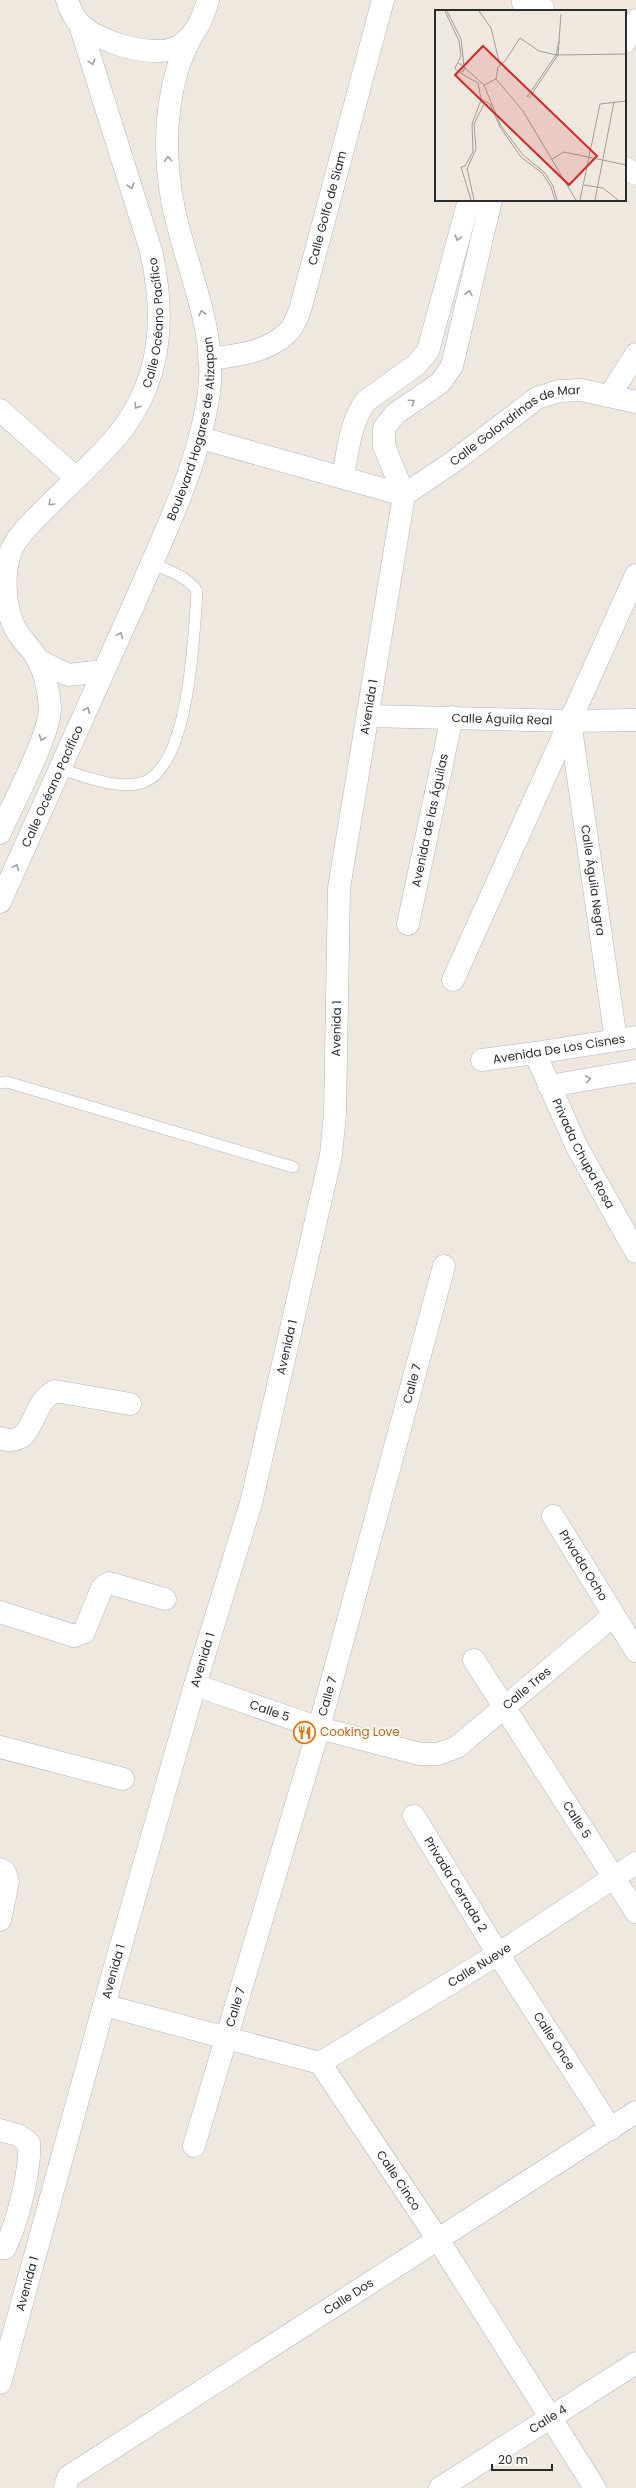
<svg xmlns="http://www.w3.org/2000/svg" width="636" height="2488" viewBox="0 0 636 2488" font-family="Poppins,sans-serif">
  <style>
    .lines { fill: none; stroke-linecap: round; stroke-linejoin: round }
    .lane-casing { stroke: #b2b5c0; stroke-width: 12 }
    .street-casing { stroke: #b2b5c0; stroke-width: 23 }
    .secondary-casing { stroke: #b2b5c0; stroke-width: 23 }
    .lane { stroke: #fff; stroke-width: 11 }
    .street { stroke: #fff; stroke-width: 22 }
    .secondary { stroke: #fff; stroke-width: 22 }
    .oneway { stroke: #a0a0a0 }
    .labels { text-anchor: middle; stroke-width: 3.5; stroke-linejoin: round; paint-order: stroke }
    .street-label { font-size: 12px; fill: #2c2c2c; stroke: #fff }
    .food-label { font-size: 12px; fill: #c56008; stroke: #fff; text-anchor: start }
    .inset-road { fill: none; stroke: #a09d97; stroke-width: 1 }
    .view { fill: #d62828; fill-opacity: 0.15; stroke: #d62828; stroke-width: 2 }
    .inset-edge { fill: none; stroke: #2c2c2c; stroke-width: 2 }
  </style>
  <rect width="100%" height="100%" fill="#eee8de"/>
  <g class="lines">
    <defs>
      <g id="lane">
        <path d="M60 769C84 776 119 791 144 782 190 764 194 634 197 591 187 576 167 570 151 563"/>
        <polyline points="0,1083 7,1082 293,1167"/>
      </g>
      <g id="street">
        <polyline points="523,3 543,8"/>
        <polyline points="625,42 636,20"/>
        <polyline points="625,168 636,174"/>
        <path id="s1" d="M209 359C237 355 267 353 288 332 294 327 297 317 300 310L383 0"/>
        <polyline points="0,410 76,478"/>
        <path d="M343 476C348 451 350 422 366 401L416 365 428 351 469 200"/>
        <polyline points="404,495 384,446 384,428 395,414 440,383 452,366 491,200"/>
        <path id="s2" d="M368 716 570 721 636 720"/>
        <path id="s3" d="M570 721 616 1040"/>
        <path id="s4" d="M408 924 452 717"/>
        <polyline points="453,980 636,575"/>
        <path id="s5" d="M482 1060 535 1053 577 1147 636 1252"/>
        <path d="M0 1438C36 1450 28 1405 55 1391L130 1404"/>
        <path id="s6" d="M553 1516 636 1651"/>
        <polyline points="0,1612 74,1636 84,1632 102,1588 109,1583 165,1599"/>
        <path id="s7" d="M474 1660 636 1912"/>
        <path id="s8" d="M195 1685 319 1728 420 1754H438L457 1747 613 1616"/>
        <polyline points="0,1747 123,1779"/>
        <path id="s9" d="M414 1816 498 1954 611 2129"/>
        <polyline points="0,1869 5,1872 8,1882 0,1920"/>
        <path id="s10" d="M320 2063 498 1954 636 1863"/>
        <path d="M0 2130 18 2135 29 2143C31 2170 17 2224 5 2248H0"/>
        <path id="s11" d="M194 2146 319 1728 444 1266"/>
        <path id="s12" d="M65 2488 68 2477 636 2112"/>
      </g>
      <g id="secondary">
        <path d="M67 0C70 9 73 17 80 24 98 42 153 59 177 47 195 38 203 18 208 0"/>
        <polyline points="610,395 636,354"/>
        <polyline points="201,438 404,495"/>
        <path id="s13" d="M404 495 453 462 537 398 559 391 581 390 636 402"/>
        <polyline points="38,660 68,675 104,671"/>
        <path id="s14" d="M0 833C12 805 50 735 50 708 49 693 45 673 38 660 32 648 21 640 15 628 5 608 3 578 9 557 14 536 37 518 51 503 73 481 98 459 118 435 162 380 166 318 151 251L80 25"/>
        <path id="s15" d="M0 902C45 803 90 704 134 604 163 536 199 466 209 392 216 337 193 283 179 230 165 180 162 121 177 71 180 59 186 48 191 37"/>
        <polyline points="535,1053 636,1037"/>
        <polyline points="549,1086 636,1071"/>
        <path id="s16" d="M104 2005 320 2063 439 2241 595 2488"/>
        <path id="s17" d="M0 2383 104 2005 195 1685 251 1503 331 1155 335 1114 339 888 404 495"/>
        <path id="s18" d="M440 2488 636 2363"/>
      </g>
    </defs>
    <use href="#lane" class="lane-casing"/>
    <use href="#street" class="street-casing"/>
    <use href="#secondary" class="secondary-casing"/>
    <use href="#lane" class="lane"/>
    <use href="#street" class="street"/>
    <use href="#secondary" class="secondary"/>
  </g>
  <defs><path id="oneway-chevron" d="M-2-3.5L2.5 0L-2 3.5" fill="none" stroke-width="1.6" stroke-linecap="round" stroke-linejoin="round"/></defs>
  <g class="oneway">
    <use href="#oneway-chevron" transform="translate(92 62) rotate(73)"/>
    <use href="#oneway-chevron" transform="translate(168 159) rotate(-95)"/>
    <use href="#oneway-chevron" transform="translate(131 186) rotate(73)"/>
    <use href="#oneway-chevron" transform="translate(458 238) rotate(105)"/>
    <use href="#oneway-chevron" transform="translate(469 293) rotate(-77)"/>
    <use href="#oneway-chevron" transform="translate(202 313) rotate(-103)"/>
    <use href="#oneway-chevron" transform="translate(412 402) rotate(-35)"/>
    <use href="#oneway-chevron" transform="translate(137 406) rotate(122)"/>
    <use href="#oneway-chevron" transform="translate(51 503) rotate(134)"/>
    <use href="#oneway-chevron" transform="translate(120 635) rotate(-66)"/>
    <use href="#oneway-chevron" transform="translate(87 710) rotate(-66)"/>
    <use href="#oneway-chevron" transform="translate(42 738) rotate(111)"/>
    <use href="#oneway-chevron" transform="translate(16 867) rotate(-66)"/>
    <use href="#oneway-chevron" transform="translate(588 1079) rotate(-10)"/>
  </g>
  <defs>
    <symbol id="restaurant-ring" viewBox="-11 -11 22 22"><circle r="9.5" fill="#fff" stroke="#e8710a" stroke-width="1.5"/><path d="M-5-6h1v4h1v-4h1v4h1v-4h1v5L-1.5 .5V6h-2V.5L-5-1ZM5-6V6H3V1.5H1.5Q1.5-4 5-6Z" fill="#e8710a"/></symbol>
  </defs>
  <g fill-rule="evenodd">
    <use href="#restaurant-ring" x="292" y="1720" width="25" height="25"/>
  </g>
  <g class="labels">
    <g class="street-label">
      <text dy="4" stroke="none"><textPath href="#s1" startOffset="216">Calle Golfo de Siam</textPath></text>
      <text dy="4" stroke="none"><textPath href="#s14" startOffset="583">Calle Océano Pacífico</textPath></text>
      <text dy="4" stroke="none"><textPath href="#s15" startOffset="513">Boulevard Hogares de Atizapan</textPath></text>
      <text dy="4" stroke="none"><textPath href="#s13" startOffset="133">Calle Golondrinas de Mar</textPath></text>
      <text dy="4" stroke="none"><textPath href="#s17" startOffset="1723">Avenida 1</textPath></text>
      <text dy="4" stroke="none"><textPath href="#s2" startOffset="134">Calle Águila Real</textPath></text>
      <text dy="4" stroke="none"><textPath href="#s15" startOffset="127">Calle Océano Pacífico</textPath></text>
      <text dy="4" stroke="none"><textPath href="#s4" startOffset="106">Avenida de las Águilas</textPath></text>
      <text dy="4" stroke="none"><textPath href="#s3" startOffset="161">Calle Águila Negra</textPath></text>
      <text dy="4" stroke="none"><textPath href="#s17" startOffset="1399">Avenida 1</textPath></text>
      <text transform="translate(559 1049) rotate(-9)" y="4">Avenida De Los Cisnes</text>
      <text dy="4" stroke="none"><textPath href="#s5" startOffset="165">Privada Chupa Rosa</textPath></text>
      <text dy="4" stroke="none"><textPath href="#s17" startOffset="1075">Avenida 1</textPath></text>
      <text dy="4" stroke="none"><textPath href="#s11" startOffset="793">Calle 7</textPath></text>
      <text dy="4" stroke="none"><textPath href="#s6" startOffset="58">Privada Ocho</textPath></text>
      <text dy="4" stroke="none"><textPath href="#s17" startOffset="751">Avenida 1</textPath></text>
      <text dy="4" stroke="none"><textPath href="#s8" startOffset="365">Calle Tres</textPath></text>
      <text dy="4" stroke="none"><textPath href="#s11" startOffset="469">Calle 7</textPath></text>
      <text dy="4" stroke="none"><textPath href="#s8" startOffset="79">Calle 5</textPath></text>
      <text dy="4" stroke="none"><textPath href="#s7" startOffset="190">Calle 5</textPath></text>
      <text dy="4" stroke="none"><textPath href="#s9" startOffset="80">Privada Cerrada 2</textPath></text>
      <text dy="4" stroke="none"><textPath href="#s10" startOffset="187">Calle Nueve</textPath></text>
      <text dy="4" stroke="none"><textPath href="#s17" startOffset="427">Avenida 1</textPath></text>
      <text dy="4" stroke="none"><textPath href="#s11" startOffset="145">Calle 7</textPath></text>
      <text dy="4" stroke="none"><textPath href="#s9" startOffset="265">Calle Once</textPath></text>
      <text dy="4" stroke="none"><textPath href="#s16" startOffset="365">Calle Cinco</textPath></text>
      <text dy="4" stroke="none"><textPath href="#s17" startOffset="103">Avenida 1</textPath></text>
      <text dy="4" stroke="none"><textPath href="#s12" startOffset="345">Calle Dos</textPath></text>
      <text dy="4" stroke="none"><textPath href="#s18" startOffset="128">Calle 4</textPath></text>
    </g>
    <g class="food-label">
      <text x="320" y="1736">Cooking Love</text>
    </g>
  </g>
  <g transform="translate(435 10)">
    <rect width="191" height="191" fill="#eee8de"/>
    <path class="inset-road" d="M10 1 24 31 26 46 20 58 23 62H28L30 57 23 53M12 1 26 29 29 56M44 1 56 18 65 55M30 58 49 75 66 116 88 145 109 162 118 176 122 190M25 63 43 73 46 89 55 94 65 117 86 147 107 163 116 177 120 190M61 69 63 57 70 51 85 28 104 41 121 45 191 44M61 69 88 101 141 190M49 75 61 69M92 87 121 45 124 31M94 88 123 45 126 4M117 149 129 142 191 155M30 156 38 142 37 114 46 90M30 156 26 157 36 190M32 158 39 190M32 159 41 139 39 114 50 92M149 175 168 178 183 190M145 190 165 94 191 91M160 190 179 92"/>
    <path class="view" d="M48 36 162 146 134 175 20 65Z"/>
    <rect width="191" height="191" class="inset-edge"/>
  </g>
  <path d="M492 2464v6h60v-6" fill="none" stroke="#2c2c2c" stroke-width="2"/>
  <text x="498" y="2464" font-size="12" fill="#2c2c2c" stroke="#ffffff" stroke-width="3" paint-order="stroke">20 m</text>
</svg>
